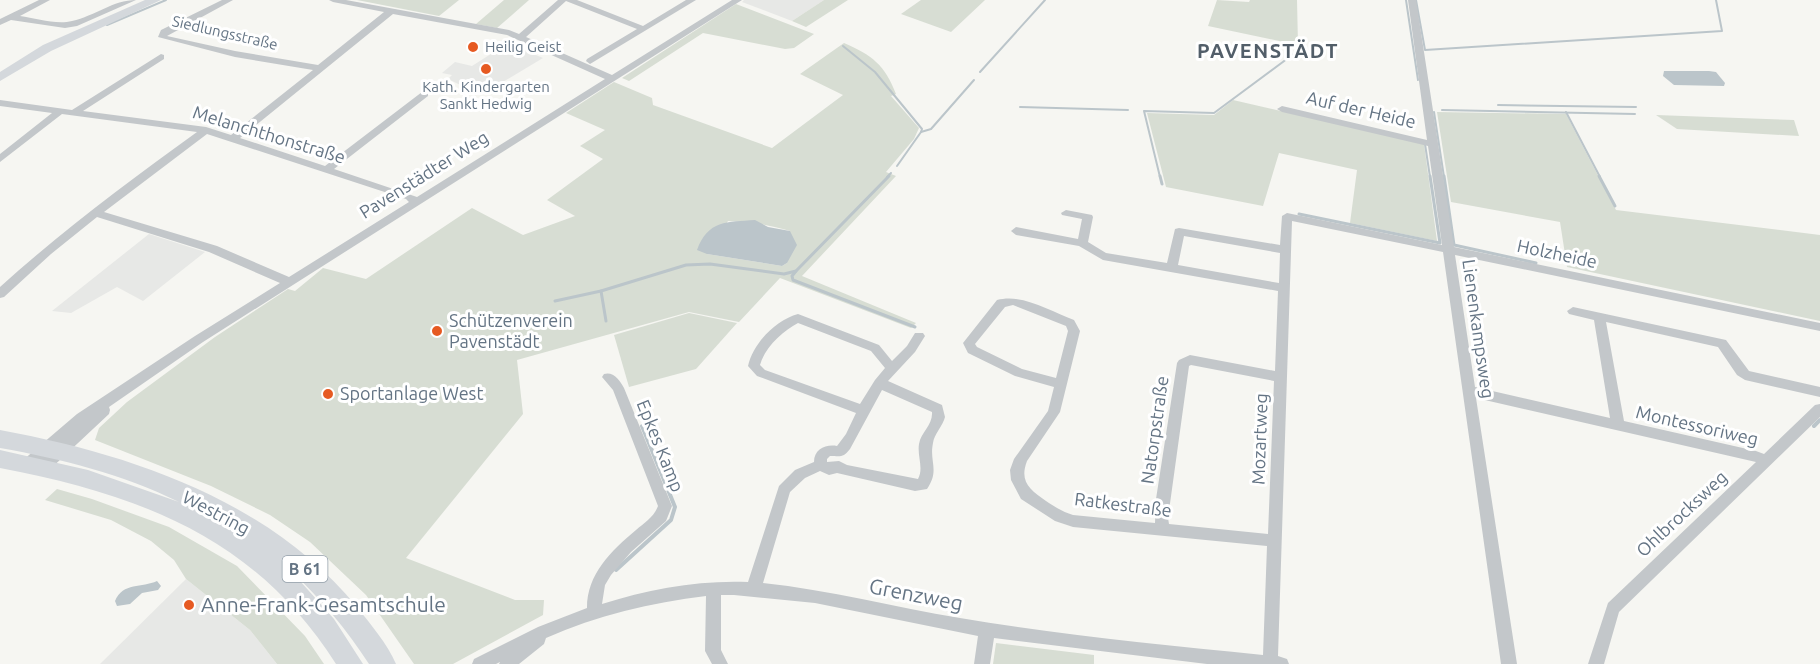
<svg xmlns="http://www.w3.org/2000/svg" width="1820" height="664" viewBox="0 0 1820 664" font-family="Ubuntu,sans-serif">
  <style>
    .built { fill: #e7e8e6 }
    .green { fill: #d7ddd3; fill-rule: evenodd }
    .water { fill: #bbc5ca }
    .lines { fill: none; stroke-linecap: round; stroke-linejoin: round }
    .stream-far2 { stroke: #bbc5ca; stroke-width: 2 }
    .stream-far1 { stroke: #bbc5ca; stroke-width: 3 }
    .stream { stroke: #bbc5ca; stroke-width: 4 }
    .street { fill: #c3c7ca; fill-rule: evenodd }
    .secondary { fill: #d4d8dc; fill-rule: evenodd }
    .primary { fill: #d4d8dc; fill-rule: evenodd }
    .poi-dot { fill: #e65a22; stroke: #fff; stroke-width: 2 }
    .labels { text-anchor: middle; stroke-width: 6; stroke-linejoin: round; paint-order: stroke }
    .far-street-label { font-size: 15px; fill: #647484; stroke: #fff }
    .far-poi-label { font-size: 15px; fill: #647484; stroke: #fff; text-anchor: start }
    .shield { fill: #fff; stroke: #929ea9; stroke-width: 1.5 }
    .shield-label { font-size: 16px; font-weight: bold; fill: #647484 }
    .street-label { font-size: 18px; fill: #647484; stroke: #fff }
    .poi-label { font-size: 18px; fill: #647484; stroke: #fff; text-anchor: start }
    .far-district-label { font-size: 20px; font-weight: bold; letter-spacing: 1.5px; fill: #525e69; stroke: #fff }
    .near-street-label { font-size: 21px; fill: #647484; stroke: #fff }
    .near-poi-label { font-size: 21px; fill: #647484; stroke: #fff; text-anchor: start }
  </style>
  <rect width="100%" height="100%" fill="#f6f6f2"/>
  <g class="built">
    <polygon points="744,0 824,0 792,21 742,2"/>
    <polygon points="508,43 543,58 481,95 448,79 452,75 442,73 455,62 472,66"/>
    <polygon points="149,234 205,252 143,301 117,287 71,313 52,311"/>
    <polygon points="186,579 250,630 277,664 100,664"/>
  </g>
  <g class="green">
    <polygon points="357,0 459,0 439,16"/>
    <polygon points="504,0 529,0 497,28 476,24"/>
    <polygon points="824,0 848,0 806,27 792,21"/>
    <polygon points="921,0 985,0 951,32 901,14"/>
    <polygon points="1217,0 1249,2 1250,0 1297,0 1298,45 1208,26"/>
    <polygon points="736,4 814,34 794,48 785,49 703,33 629,81 622,78"/>
    <path d="M844 43C872 55 885 65 896 94L891 96 919 128 914 139 886 172 896 176 802 276 916 323 911 328 780 278 739 322 689 312 517 360 523 414 406 558 515 600H544L543 615 453 664H414L366 595 310 542 270 515 211 486 95 440 99 428 127 402 215 337 288 289 295 291 323 268 366 279 472 208 523 235 575 216 547 200 603 159 580 146 605 130 566 113 614 82 652 98 653 105 772 148 843 95 800 74ZM728 221C750 221 769 225 790 231L787 263 782 266 707 254Z"/>
    <polygon points="1233,100 1424,144 1437,241 1350,223 1357,170 1279,153 1263,206 1166,187 1147,113 1214,115"/>
    <polygon points="1437,112 1566,114 1616,210 1820,235 1820,321 1567,267 1560,222 1451,202"/>
    <polygon points="1656,115 1794,120 1799,136 1677,129"/>
    <polygon points="689,313 737,323 696,369 629,387 614,335"/>
    <polygon points="57,489 92,499 169,527 237,566 305,636 324,664 277,664 250,630 186,579 174,560 151,541 111,520 45,500"/>
    <polygon points="996,643 1094,655 1094,664 993,664"/>
  </g>
  <g class="water">
    <polygon points="1664,71 1709,71 1716,72 1725,83 1724,86 1674,85 1663,76"/>
    <path d="M755 220 768 227 790 231 797 245 787 263 782 266 707 254 697 250C708 220 727 222 755 220Z"/>
    <path d="M157 581 161 586 158 590 142 593 130 604 117 606 115 601C123 582 142 588 157 581Z"/>
  </g>
  <g class="lines">
    <g class="stream-far2">
      <polyline points="1406,0 1418,80"/>
      <polyline points="1416,0 1425,50 1722,31 1716,0"/>
      <polyline points="107,25 166,0"/>
      <polyline points="843,46 875,72 922,129 921,132"/>
      <polyline points="980,72 1045,0"/>
      <polyline points="1498,105 1636,107"/>
      <polyline points="1020,107 1128,110"/>
      <polyline points="1442,110 1635,114"/>
      <polyline points="1434,112 1444,177"/>
      <polyline points="1566,112 1600,177"/>
      <polyline points="1425,144 1430,177"/>
      <polyline points="897,166 921,132 931,129 974,80"/>
      <polyline points="887,177 891,173"/>
      <polyline points="1160,177 1144,111 1214,113 1303,47"/>
    </g>
    <g class="stream-far1">
      <polyline points="1160,176 1162,184"/>
      <polyline points="1444,176 1454,245 1536,263"/>
      <polyline points="1599,176 1615,206"/>
      <polyline points="1299,214 1440,243 1430,176"/>
      <polyline points="796,271 792,276 793,280 915,327"/>
      <polyline points="601,291 606,321"/>
      <polyline points="555,301 601,291 686,265 710,264 784,274 796,271 889,176"/>
    </g>
    <g class="stream">
      <polyline points="1814,426 1820,420"/>
      <polyline points="616,570 671,520 675,507 642,426"/>
    </g>
    <g class="street">
      <path d="M39 0H50L20 16C36 18 56 25 72 21 95 16 113 0 136 0L77 26 65 28 11 20 0 25V19Z"/>
      <path d="M222 0H233L167 36 235 51 318 65 384 12 333 2 329 0H346L509 30 519 34 558 0H577L643 26 686 0H696L590 64 586 61 587 59 637 29 566 1 526 37 612 75 732 0H742L203 342 109 407 110 410 109 414 46 473 41 475 36 473 34 469 36 465 27 471 22 469 20 465 22 461 77 414 195 336 280 283 209 252 97 217 51 254 4 297 0 298V287C62 231 129 181 197 132L62 114 0 162V154L52 113 0 106V100L72 110 161 54 164 55V59L83 111 206 127 231 135 313 70 235 57 158 37 161 30ZM393 14 507 35 605 79 417 197 334 169 428 96V92H422L325 166 240 138ZM207 134 406 199 409 202 289 277 217 246 104 212Z"/>
      <path d="M1408 0H1416L1454 247 1820 323V331L1455 255 1475 387 1610 418 1594 320 1569 314 1567 311 1573 307 1726 340 1749 371 1820 387V397L1745 380 1737 375 1718 347 1606 322 1624 421 1756 451 1764 454 1815 405 1820 404V417L1619 612 1604 664H1588L1608 603 1756 462 1476 398 1517 664H1501L1443 252 1292 221 1278 656 1287 659 1289 664H1207L994 638 990 664H974L978 636 815 603 734 595H721V650L728 664H712L705 651 706 596C651 603 597 615 546 638L544 644 519 664H499L500 662 496 664H472L474 659 538 627 587 608C587 574 611 551 636 530 644 523 654 517 658 506L613 390 602 377 604 374C613 371 620 380 624 388L672 506 666 521 631 552 611 575 605 585 602 604C649 589 699 580 748 582L779 486 795 470 814 462C814 449 826 444 837 446L846 434 856 413 757 376 748 366C753 343 776 320 798 314L879 345 892 361 907 346 915 333H923L925 336 915 352 888 381 942 405 945 417C943 426 934 434 933 443 929 462 940 470 927 489L915 491 837 473 829 475 820 471 805 478 790 492 763 583C830 590 894 607 960 618 1060 635 1161 645 1263 655L1267 546 1073 527 1055 521 1021 499 1011 480 1010 470 1014 459 1048 411 1054 387 1015 376 968 353 963 343 997 300C1022 293 1050 311 1074 320L1080 331 1060 412 1027 461C1019 482 1030 490 1046 501 1055 507 1063 512 1073 515L1155 523 1156 499 1177 363 1179 360 1190 355 1275 371 1278 291 1103 260 1079 246 1016 235 1011 231 1016 227 1078 239 1082 219 1062 215 1061 213 1066 210 1092 215 1093 217 1088 242 1106 253 1167 263 1175 229 1179 228 1280 245 1282 216 1287 213 1442 245 1428 146 1282 112 1277 109 1282 106 1427 140ZM1184 236 1280 253 1279 283 1178 265ZM1013 305 1066 326 1068 331 1056 378 1022 369 977 347 975 344 1005 307ZM798 323 871 351 885 368 875 380 860 404 765 370 760 365C765 347 783 331 798 323ZM1191 365 1274 381 1268 534 1169 524 1168 518 1189 366ZM882 390 932 412C933 425 921 432 919 444 917 456 924 468 918 479L847 465 839 461 827 462V459L830 456C841 456 843 458 850 449Z"/>
    </g>
    <polygon class="secondary" points="145,0 161,0 51,51 0,81 0,72 43,45"/>
    <path class="primary" d="M0 430C131 454 270 501 357 607 371 625 387 643 396 664H369C347 630 322 600 292 572L334 619 363 664H336C256 538 141 495 0 468V450L88 470 179 502C122 474 62 459 0 448Z"/>
  </g>
  <g class="poi-dot">
    <circle cx="473" cy="47" r="6"/>
    <circle cx="486" cy="69" r="6"/>
    <circle cx="437" cy="331" r="6"/>
    <circle cx="328" cy="394" r="6"/>
    <circle cx="189" cy="605" r="6"/>
  </g>
  <g class="labels">
    <g class="far-street-label">
      <text transform="translate(225 33) rotate(13)" y="5">Siedlungsstraße</text>
    </g>
    <g class="far-poi-label">
      <text x="485" y="52">Heilig Geist</text>
      <text x="486" y="92" text-anchor="middle">Kath. Kindergarten<tspan x="486" dy="17">Sankt Hedwig</tspan></text>
    </g>
    <rect class="shield" x="282.5" y="556" width="45" height="26" rx="4.5"/>
    <g class="shield-label">
      <text x="305" y="575">B 61</text>
    </g>
    <g class="street-label">
      <text transform="translate(1361 110) rotate(13)" y="6">Auf der Heide</text>
      <text transform="translate(269 135) rotate(17)" y="6">Melanchthonstraße</text>
      <text transform="translate(424 175) rotate(-32)" y="6">Pavenstädter Weg</text>
      <text transform="translate(1557 254) rotate(12)" y="6">Holzheide</text>
      <text transform="translate(1478 329) rotate(82)" y="6">Lienenkampsweg</text>
      <text transform="translate(1697 426) rotate(13)" y="6">Montessoriweg</text>
      <text transform="translate(1155 430) rotate(-82)" y="6">Natorpstraße</text>
      <text transform="translate(1260 439) rotate(-88)" y="6">Mozartweg</text>
      <text transform="translate(660 446) rotate(68)" y="6">Epkes Kamp</text>
      <text transform="translate(1123 505) rotate(7)" y="6">Ratkestraße</text>
      <text transform="translate(216 513) rotate(28)" y="6">Westring</text>
      <text transform="translate(1682 514) rotate(-43)" y="6">Ohlbrocksweg</text>
    </g>
    <g class="poi-label">
      <text x="449" y="327">Schützenverein<tspan x="449" dy="21">Pavenstädt</tspan></text>
      <text x="340" y="400">Sportanlage West</text>
    </g>
    <g class="far-district-label">
      <text x="1268" y="58">PAVENSTÄDT</text>
    </g>
    <g class="near-street-label">
      <text transform="translate(916 595) rotate(11)" y="7">Grenzweg</text>
    </g>
    <g class="near-poi-label">
      <text x="201" y="612">Anne-Frank-Gesamtschule</text>
    </g>
  </g>
</svg>
